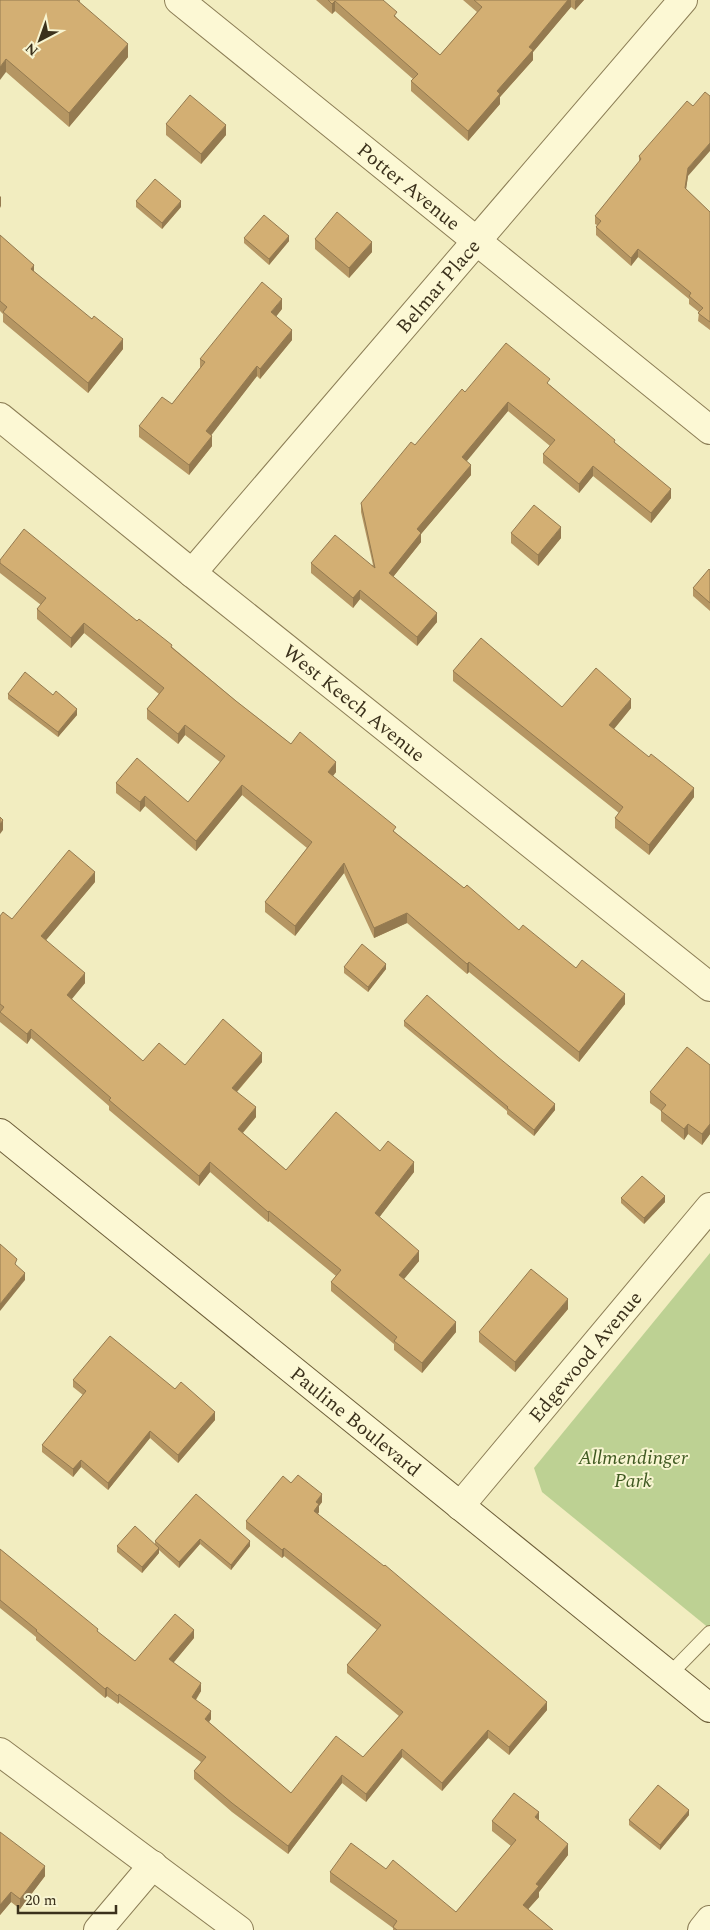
<svg xmlns="http://www.w3.org/2000/svg" width="710" height="1930" viewBox="0 0 710 1930" font-family="Spectral,serif">
  <style>
    .green { fill: #bdd193 }
    .lines { fill: none; stroke-linecap: round; stroke-linejoin: round }
    .lane-casing { stroke: #8c7e56; stroke-width: 16 }
    .street-casing { stroke: #8c7e56; stroke-width: 30 }
    .secondary-casing { stroke: #6e5f3a; stroke-width: 30 }
    .lane { stroke: #fcf8d4; stroke-width: 14 }
    .street { stroke: #fcf8d4; stroke-width: 28 }
    .secondary { stroke: #fcf8d4; stroke-width: 28 }
    .wall { fill: #b59663 }
    .shaded-wall { fill: #947a50 }
    .building { fill: #d3af73; stroke: #947a50 }
    .labels { text-anchor: middle; stroke-width: 4; stroke-linejoin: round; paint-order: stroke }
    .street-label { font-size: 20px; fill: #3b311c; stroke: #f8f5d1 }
    .park-label { font-size: 20px; font-style: italic; fill: #3f5921; stroke: #f8f5d1 }
  </style>
  <rect width="100%" height="100%" fill="#f2edc0"/>
  <polygon class="green" points="710,1253 710,1629 542,1492 534,1468"/>
  <g class="lines">
    <defs>
      <polyline id="lane" points="669,1675 710,1633"/>
      <g id="street">
        <path id="s1" d="M179 0 710 430"/>
        <path id="s2" d="M0 417 192 573 710 987"/>
        <path id="s3" d="M192 573 683 0"/>
        <path id="s4" d="M460 1506 710 1207"/>
        <polyline points="0,1752 239,1930"/>
        <polyline points="98,1930 153,1865"/>
        <polyline points="702,1930 710,1920"/>
      </g>
      <g id="secondary">
        <path id="s5" d="M0 1133 710 1708"/>
      </g>
    </defs>
    <use href="#lane" class="lane-casing"/>
    <use href="#street" class="street-casing"/>
    <use href="#secondary" class="secondary-casing"/>
    <use href="#lane" class="lane"/>
    <use href="#street" class="street"/>
    <use href="#secondary" class="secondary"/>
  </g>
  <g class="wall">
    <polygon points="0,0 80,0 80,4 128,57 69,127 6,72"/>
    <polygon points="316,0 383,0 397,18 440,55 477,12 463,0 584,0 575,10 571,7 533,52 533,60 500,97 500,104 468,141 411,91 411,81 413,79 335,11 332,14"/>
    <polygon points="693,106 688,176 686,189 710,212 710,330 698,321 699,312 689,304 689,299 638,257 631,266 596,235 596,227 597,225 595,224 595,216 639,162 639,156"/>
    <polygon points="166,124 226,135 201,164 166,135"/>
    <polygon points="136,201 181,207 162,229 136,207"/>
    <polygon points="0,235 34,272 123,349 88,393 3,322 3,314 0,311"/>
    <polygon points="244,238 289,241 269,265 244,243"/>
    <polygon points="315,239 372,252 349,278 315,249"/>
    <polygon points="282,309 276,316 292,340 260,379 257,376 211,435 212,446 189,475 139,437 139,426 172,404 200,368 200,359"/>
    <polygon points="550,385 615,443 671,498 651,523 593,476 579,493 543,463 543,454 550,446 508,411 466,461 471,475 421,534 421,542 393,577 437,622 417,646 360,599 353,608 311,573 311,563 373,565 361,512 361,503 465,392"/>
    <polygon points="511,533 561,538 538,566 511,543"/>
    <polygon points="0,560 137,621 172,647 236,701 291,744 336,772 333,776 396,833 464,888 519,930 576,968 625,1004 579,1062 469,972 467,974 407,923 374,938 344,873 295,936 265,912 265,902 307,848 242,795 196,851 145,806 140,812 116,793 116,783 188,802 220,762 185,735 178,744 147,719 147,709 159,694 84,633 71,648 37,619 37,609 41,605 0,573"/>
    <polygon points="710,570 710,611 693,596 693,588"/>
    <polygon points="453,671 562,707 631,708 614,729 694,797 649,855 615,828 615,818 619,813 453,681"/>
    <polygon points="8,694 77,715 58,737 8,699"/>
    <polygon points="95,882 46,940 85,983 71,999 143,1061 185,1065 262,1062 237,1092 256,1117 243,1133 286,1170 380,1151 414,1172 379,1217 419,1261 404,1279 456,1332 422,1373 394,1350 394,1344 331,1291 331,1282 336,1276 269,1221 268,1222 210,1172 199,1186 109,1110 109,1106 31,1038 27,1044 0,1022 0,916 12,919"/>
    <polygon points="344,967 386,969 368,992 344,973"/>
    <polygon points="404,1021 555,1110 534,1136 507,1114 507,1111 404,1026"/>
    <polygon points="710,1065 710,1134 702,1145 688,1134 684,1140 661,1121 661,1111 650,1103 650,1092"/>
    <polygon points="621,1198 665,1202 644,1224 621,1203"/>
    <polygon points="568,1309 515,1372 479,1342 479,1332"/>
    <polygon points="73,1380 175,1389 215,1420 178,1463 150,1438 108,1490 81,1467 73,1477 42,1452 42,1445 83,1395 73,1387"/>
    <polygon points="291,1483 322,1502 319,1506 319,1512 318,1514 547,1710 509,1755 488,1738 442,1791 402,1757 366,1802 342,1783 288,1854 232,1812 194,1779 194,1771 201,1762 119,1702 118,1704 107,1696 105,1698 36,1640 36,1637 0,1608 0,1549 98,1632 135,1661 194,1638 173,1663 201,1691 196,1700 211,1719 209,1722 291,1793 363,1757 399,1716 347,1673 347,1665 377,1630 284,1556 282,1558 246,1529 246,1521"/>
    <polygon points="196,1494 250,1546 231,1570 200,1544 179,1568 159,1550 159,1553 142,1573 117,1552 117,1546 155,1544 155,1541"/>
    <polygon points="689,1815 660,1850 629,1825 629,1820"/>
    <polygon points="492,1821 539,1821 568,1855 539,1892 539,1897 528,1909 553,1930 393,1930 393,1928 330,1882 330,1872 386,1869 456,1912 511,1846 492,1831"/>
    <polygon points="0,1832 45,1876 20,1909 11,1902 0,1915"/>
  </g>
  <g class="shaded-wall">
    <polygon points="568,0 571,0 571,7 533,52 533,60 500,97 500,104 468,141 468,131 529,47"/>
    <polygon points="576,0 584,0 575,10 575,1"/>
    <polygon points="335,1 335,11 332,14 332,4"/>
    <polygon points="128,44 128,57 69,127 69,113"/>
    <polygon points="6,59 6,72 0,80 0,67"/>
    <polygon points="226,125 226,135 201,164 201,154"/>
    <polygon points="710,143 710,151 688,176 685,196 685,188 688,168"/>
    <polygon points="1,196 1,206 0,208 0,197"/>
    <polygon points="181,201 181,207 162,229 162,223"/>
    <polygon points="289,236 289,241 269,265 269,259"/>
    <polygon points="372,242 372,252 349,278 349,268"/>
    <polygon points="638,249 638,257 631,266 631,258"/>
    <polygon points="34,265 34,275 31,269"/>
    <polygon points="282,299 282,309 271,323 271,312"/>
    <polygon points="292,330 292,340 260,379 260,369"/>
    <polygon points="123,339 123,349 88,393 88,383"/>
    <polygon points="257,366 257,376 206,442 206,431"/>
    <polygon points="508,402 508,411 462,467 462,457"/>
    <polygon points="212,436 212,446 189,475 189,465"/>
    <polygon points="471,465 471,475 421,534 421,542 389,582 389,573 417,529"/>
    <polygon points="593,466 593,476 579,493 579,484"/>
    <polygon points="671,489 671,498 651,523 651,513"/>
    <polygon points="561,527 561,538 538,566 538,555"/>
    <polygon points="360,590 360,599 353,608 353,598"/>
    <polygon points="437,613 437,622 417,646 417,637"/>
    <polygon points="84,623 84,633 71,648 71,638"/>
    <polygon points="631,699 631,708 609,735 609,725"/>
    <polygon points="77,709 77,715 58,737 58,732"/>
    <polygon points="185,725 185,735 178,744 178,734"/>
    <polygon points="336,762 336,772 328,782 328,772"/>
    <polygon points="242,785 242,795 196,851 196,841"/>
    <polygon points="694,788 694,797 649,855 649,845"/>
    <polygon points="145,796 145,806 140,812 140,802"/>
    <polygon points="3,820 3,830 0,834 0,824"/>
    <polygon points="344,863 344,873 295,936 295,926"/>
    <polygon points="95,872 95,882 41,946 41,936"/>
    <polygon points="407,913 407,923 374,938 374,928"/>
    <polygon points="469,962 469,972 467,974 467,964"/>
    <polygon points="386,964 386,969 368,992 368,987"/>
    <polygon points="85,973 85,983 67,1005 67,995"/>
    <polygon points="625,994 625,1004 579,1062 579,1052"/>
    <polygon points="31,1029 31,1038 27,1044 27,1034"/>
    <polygon points="262,1053 262,1062 232,1097 232,1088"/>
    <polygon points="555,1104 555,1110 534,1136 534,1130"/>
    <polygon points="256,1107 256,1117 238,1138 238,1129"/>
    <polygon points="688,1124 688,1134 684,1140 684,1129"/>
    <polygon points="710,1124 710,1134 702,1145 702,1134"/>
    <polygon points="210,1162 210,1172 199,1186 199,1176"/>
    <polygon points="414,1162 414,1172 375,1223 375,1213"/>
    <polygon points="665,1196 665,1202 644,1224 644,1218"/>
    <polygon points="269,1211 269,1221 268,1222 268,1212"/>
    <polygon points="419,1251 419,1261 399,1285 399,1275"/>
    <polygon points="25,1273 25,1280 0,1311 0,1304"/>
    <polygon points="568,1299 568,1309 515,1372 515,1362"/>
    <polygon points="456,1322 456,1332 422,1373 422,1363"/>
    <polygon points="215,1412 215,1420 178,1463 178,1455"/>
    <polygon points="150,1431 150,1438 108,1490 108,1483"/>
    <polygon points="81,1460 81,1467 73,1477 73,1469"/>
    <polygon points="322,1494 322,1502 319,1506 319,1512 314,1519 314,1511 316,1502"/>
    <polygon points="200,1539 200,1544 179,1568 179,1562"/>
    <polygon points="250,1541 250,1546 231,1570 231,1565"/>
    <polygon points="159,1548 159,1553 142,1573 142,1567"/>
    <polygon points="284,1548 284,1556 282,1558 282,1550"/>
    <polygon points="194,1630 194,1638 169,1668 169,1659"/>
    <polygon points="201,1683 201,1691 192,1705 192,1697"/>
    <polygon points="107,1687 107,1696 105,1698 105,1689"/>
    <polygon points="119,1694 119,1702 118,1704 118,1696"/>
    <polygon points="547,1702 547,1710 509,1755 509,1747"/>
    <polygon points="211,1711 211,1719 205,1727 205,1719"/>
    <polygon points="488,1730 488,1738 442,1791 442,1783"/>
    <polygon points="402,1749 402,1757 366,1802 366,1794"/>
    <polygon points="342,1775 342,1783 288,1854 288,1846"/>
    <polygon points="689,1810 689,1815 660,1850 660,1845"/>
    <polygon points="539,1812 539,1823 535,1817"/>
    <polygon points="568,1844 568,1855 539,1892 539,1897 523,1915 523,1905 536,1884"/>
    <polygon points="45,1866 45,1876 20,1909 20,1899"/>
    <polygon points="11,1892 11,1902 0,1915 0,1905"/>
  </g>
  <g class="building">
    <polygon points="0,0 77,0 128,44 69,113 6,59 0,67"/>
    <polygon points="328,0 383,0 397,12 394,16 440,55 482,7 474,0 568,0 529,47 533,50 497,91 500,94 468,131 411,81 418,74 335,1 332,4"/>
    <polygon points="705,92 710,96 710,143 688,168 685,188 710,212 710,322 698,313 703,308 689,296 691,293 638,249 631,258 596,227 601,221 595,216 641,159 639,156 687,101 693,106"/>
    <polygon points="190,95 226,125 201,154 166,124"/>
    <polygon points="155,179 181,201 162,223 136,201"/>
    <polygon points="337,212 372,242 349,268 315,239"/>
    <polygon points="264,215 289,236 269,259 244,238"/>
    <polygon points="0,235 34,265 31,269 92,319 94,316 123,339 88,383 3,312 7,307 0,301"/>
    <polygon points="262,282 282,299 271,312 292,330 260,369 257,366 206,431 212,436 189,465 139,426 162,397 172,404 205,362 200,359"/>
    <polygon points="506,343 550,379 547,383 615,440 614,442 671,489 651,513 593,466 579,484 543,454 555,440 508,402 462,457 471,465 417,529 421,533 389,573 437,613 417,637 360,590 353,598 311,563 335,535 375,568 361,503 411,442 415,445 462,389 465,392"/>
    <polygon points="534,505 561,527 538,555 511,533"/>
    <polygon points="24,529 137,621 139,619 172,645 171,647 236,701 291,744 300,732 336,762 328,772 396,827 393,831 464,888 467,885 519,930 523,925 576,968 582,960 625,994 579,1052 469,962 467,964 407,913 374,928 344,863 295,926 265,902 312,842 242,785 196,841 145,796 140,802 116,783 137,758 188,802 225,756 185,725 178,734 147,709 164,688 84,623 71,638 37,609 46,598 0,563 0,560"/>
    <polygon points="709,569 710,570 710,603 693,588"/>
    <polygon points="481,638 562,707 596,668 631,699 609,725 649,757 651,754 694,788 649,845 615,818 623,807 453,671"/>
    <polygon points="25,672 53,695 56,691 77,709 58,732 8,694"/>
    <polygon points="0,817 3,820 0,824"/>
    <polygon points="69,850 95,872 41,936 85,973 67,995 143,1061 159,1043 185,1065 223,1019 262,1053 232,1088 256,1107 238,1129 286,1170 336,1112 380,1151 388,1141 414,1162 375,1213 419,1251 399,1275 456,1322 422,1363 394,1341 397,1337 331,1282 341,1270 269,1211 268,1212 210,1162 199,1176 109,1100 111,1098 31,1029 27,1034 0,1012 4,1007 0,1004 0,916 3,912 12,919"/>
    <polygon points="362,944 386,964 368,987 344,967"/>
    <polygon points="427,995 498,1057 555,1104 534,1130 507,1108 508,1107 404,1021"/>
    <polygon points="687,1047 710,1065 710,1124 702,1134 688,1124 684,1129 661,1111 666,1105 650,1092"/>
    <polygon points="642,1176 665,1196 644,1218 621,1198"/>
    <polygon points="0,1244 17,1259 15,1264 25,1273 0,1304"/>
    <polygon points="531,1269 568,1299 515,1362 479,1332"/>
    <polygon points="110,1336 175,1389 181,1382 215,1412 178,1455 150,1431 108,1483 81,1460 73,1469 42,1445 86,1391 73,1380"/>
    <polygon points="298,1475 322,1494 316,1502 319,1504 314,1511 384,1566 385,1565 547,1702 509,1747 488,1730 442,1783 402,1749 366,1794 342,1775 288,1846 232,1803 194,1771 206,1757 119,1694 118,1696 107,1687 105,1689 36,1631 37,1630 0,1600 0,1549 98,1629 97,1631 135,1661 175,1614 194,1630 169,1659 201,1683 192,1697 211,1711 205,1719 291,1793 336,1736 363,1757 403,1712 347,1665 381,1625 284,1548 282,1550 246,1521 283,1476 291,1483"/>
    <polygon points="196,1494 250,1541 231,1565 200,1539 179,1562 155,1541"/>
    <polygon points="135,1526 159,1548 142,1567 117,1546"/>
    <polygon points="658,1785 689,1810 660,1845 629,1820"/>
    <polygon points="514,1793 539,1812 535,1817 568,1844 536,1884 539,1886 523,1905 553,1930 397,1930 393,1927 397,1921 330,1872 351,1843 386,1869 393,1860 456,1912 516,1840 492,1821"/>
    <polygon points="0,1832 45,1866 20,1899 11,1892 0,1905"/>
  </g>
  <g class="labels">
    <g class="street-label">
      <text dy="7" stroke="none"><textPath href="#s1" startOffset="296">Potter Avenue</textPath></text>
      <text dy="7" stroke="none"><textPath href="#s3" startOffset="378">Belmar Place</textPath></text>
      <text dy="7" stroke="none"><textPath href="#s2" startOffset="455">West Keech Avenue</textPath></text>
      <text dy="7" stroke="none"><textPath href="#s4" startOffset="195">Edgewood Avenue</textPath></text>
      <text dy="7" stroke="none"><textPath href="#s5" startOffset="458">Pauline Boulevard</textPath></text>
    </g>
    <g class="park-label">
      <text x="633" y="1464">Allmendinger<tspan x="633" dy="23">Park</tspan></text>
    </g>
  </g>
  <g transform="translate(40 40) rotate(221)" stroke="#f8f5d1" stroke-width="4" paint-order="stroke">
  <path d="M0-4L9 19L0 12L-9 19Z" fill="#3b311c"/>
  <text y="-8" font-size="14" font-weight="bold" text-anchor="middle" fill="#3b311c">N</text>
  </g>
  <path d="M18 1905v8h98v-8" fill="none" stroke="#3b311c" stroke-width="2.5"/>
  <text x="25" y="1905" font-size="15" fill="#3b311c" stroke="#f8f5d1" stroke-width="4" paint-order="stroke">20 m</text>
</svg>
